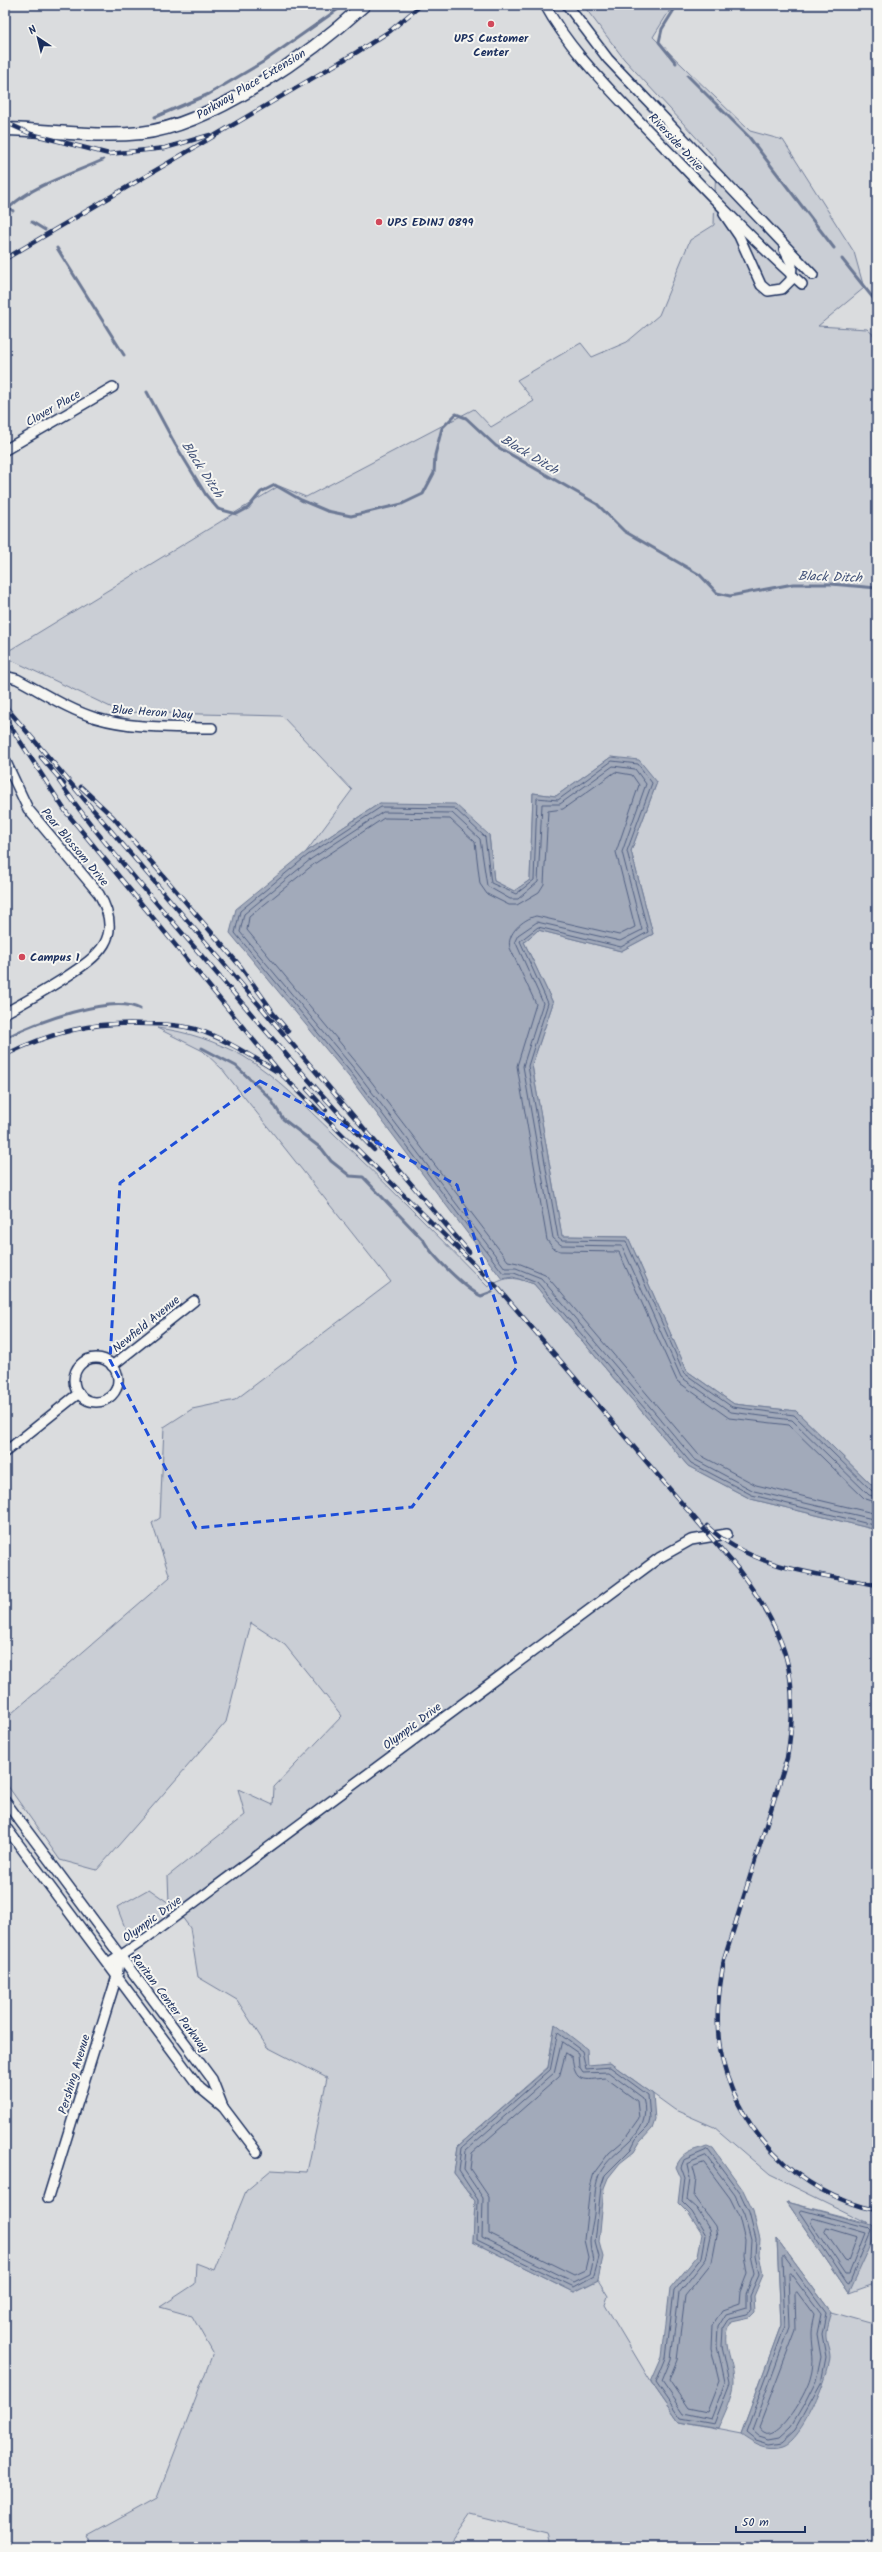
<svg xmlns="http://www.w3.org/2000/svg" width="882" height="2552" viewBox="0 0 882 2552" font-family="Kalam,sans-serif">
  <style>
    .built { fill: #dadcde }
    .green { fill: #caced5; stroke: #727e9a }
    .water { fill: #a2aaba; stroke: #6c7995 }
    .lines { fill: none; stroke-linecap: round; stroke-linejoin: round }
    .shore { stroke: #516083; stroke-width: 1 }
    .stream { stroke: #6c7995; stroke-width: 3 }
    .street-casing { stroke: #1b2f5e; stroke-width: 12 }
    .secondary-casing { stroke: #1b2f5e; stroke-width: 15 }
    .street { stroke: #f6f6f2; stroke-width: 9 }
    .secondary { stroke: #f6f6f2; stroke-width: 12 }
    .rail-casing { stroke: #1b2f5e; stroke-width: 4.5 }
    .rail { stroke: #f6f6f2; stroke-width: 3; stroke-dasharray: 9; stroke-linecap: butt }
    .marked { fill: none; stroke: #1d4ed8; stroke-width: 3; stroke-dasharray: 8 5; stroke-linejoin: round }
    .poi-dot { fill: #d1495b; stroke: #f6f6f2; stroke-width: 1.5 }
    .labels { text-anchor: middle; stroke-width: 4; stroke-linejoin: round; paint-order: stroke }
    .poi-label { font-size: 12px; font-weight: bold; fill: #1b2f5e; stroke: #f6f6f2; text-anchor: start }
    .street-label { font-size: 12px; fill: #1b2f5e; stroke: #f6f6f2 }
    .water-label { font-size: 13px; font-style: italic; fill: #44547a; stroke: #f6f6f2 }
  </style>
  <rect width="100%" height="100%" fill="#e9eae9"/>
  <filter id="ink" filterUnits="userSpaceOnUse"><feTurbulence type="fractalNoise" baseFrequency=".025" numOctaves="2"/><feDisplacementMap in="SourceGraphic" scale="8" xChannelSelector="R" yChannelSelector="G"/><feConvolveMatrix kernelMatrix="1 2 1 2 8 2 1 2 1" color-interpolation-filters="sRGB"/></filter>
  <g filter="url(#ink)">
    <rect class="built" x="5" y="5" width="872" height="2542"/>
    <g class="green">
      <polygon points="583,5 673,5 653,37 750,131 783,140 854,252 864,288 818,326 867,329 877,338 877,1490 796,1411 734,1404 687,1371 628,1237 562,1236 532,1065 553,1003 524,942 538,930 621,951 653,934 631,851 657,782 611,757 556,796 533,793 530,880 514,891 494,881 489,835 380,803 306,852 352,790 282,716 121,712 5,657 5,653 279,486 306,497 474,409 491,427 534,401 517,380 581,343 592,357 627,342 659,315 690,240 714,225 716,159 624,59"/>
      <path d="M157 1028C186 1031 217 1042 243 1056 277 1076 304 1106 333 1133 386 1183 437 1235 488 1287 509 1275 513 1277 534 1284L688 1466 751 1499 877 1530V2283L849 2293 787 2202 868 2223 770 2175 714 2127 675 2110 610 2063 588 2066 555 2024 548 2067 458 2146 454 2173 475 2201 473 2242 574 2292 598 2280 608 2296 605 2305 651 2382 679 2422 741 2434 781 2325 777 2239 831 2312 877 2325V2547H550L547 2533 470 2514 447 2547H94L88 2536 157 2498 213 2353 192 2316 160 2307 195 2284 196 2263 214 2270 246 2191 271 2170 307 2172 327 2078 267 2047 237 2000 198 1977 190 1928 182 1917 134 1951 117 1907 149 1889 169 1903 168 1876 245 1815 238 1789 273 1805 274 1787 342 1716 285 1645 251 1623 226 1722 97 1870 60 1860 5 1782V1719L170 1577 152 1523 160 1518 164 1427 192 1409 235 1400 391 1282 222 1069 203 1051Z"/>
    </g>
    <g class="water">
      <polygon points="611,757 639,760 657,782 631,851 653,934 621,951 538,930 524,942 553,1003 532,1065 562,1236 628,1237 687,1371 734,1404 796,1411 877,1490 877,1530 751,1499 688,1466 534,1284 513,1277 502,1279 349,1077 230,933 236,909 306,852 380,803 455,804 489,835 494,881 514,891 530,880 533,793 556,796"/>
      <polygon points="555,2024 587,2049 588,2065 610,2063 653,2094 655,2120 652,2129 640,2142 634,2152 620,2163 608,2178 604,2188 599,2242 603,2257 598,2280 574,2292 473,2242 475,2201 454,2173 458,2146 548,2068"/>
      <path d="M708 2146 713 2148 743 2190 753 2211 760 2239 759 2254 763 2275 754 2296 755 2312 750 2317 732 2321C719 2342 734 2359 734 2382 734 2396 723 2416 718 2429L679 2422 651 2382 662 2357 670 2289 698 2255 702 2234 689 2214 678 2203 681 2178 676 2167C682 2152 693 2150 708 2146Z"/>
      <polygon points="787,2202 871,2225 877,2231 849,2293"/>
      <path d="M777 2239 831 2312C829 2319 826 2326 826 2333 825 2341 830 2349 830 2357 829 2376 802 2441 783 2446 766 2451 754 2443 741 2434L781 2325Z"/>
    </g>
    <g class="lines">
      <g class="shore">
        <polyline points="877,1492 872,1491 794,1415 732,1407 684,1373 626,1241 562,1240 558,1237 528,1066 548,1003 520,941 538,927 621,947 648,932 627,851 652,783 638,764 612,761 558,800 537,798 534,880 516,894 491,883 485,837 454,808 381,807 308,855 240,911 235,933 352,1074 503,1273 514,1273 537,1282 691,1463 752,1495 877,1526"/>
        <polyline points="877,1497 869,1495 792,1420 731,1412 681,1377 622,1246 561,1245 553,1238 523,1066 543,1003 515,941 518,935 537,922 620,941 642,930 622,852 646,784 635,769 613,766 560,804 542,804 538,882 518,899 510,899 487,886 480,839 452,813 383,812 311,859 244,914 240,932 356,1071 505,1268 516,1268 541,1278 694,1459 754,1491 877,1520"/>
        <path d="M877 1503 865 1499 789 1425 729 1418 677 1381 619 1252 560 1251 553 1248 547 1240 517 1066 536 1004 510 948C506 934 523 919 536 916L619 935 635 927 616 852 639 785 632 775 615 772 563 809 548 811 544 884 539 892 517 905H509L487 894 480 884 475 842 450 819 384 818 314 864 249 917 247 930 361 1068 508 1261 518 1263 545 1274 698 1454 756 1485 877 1514"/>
        <polygon points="558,2033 582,2051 586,2069 610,2067 648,2095 650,2119 648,2127 636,2139 631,2149 605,2175 601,2187 595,2242 599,2257 594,2276 574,2287 477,2240 478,2200 459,2171 462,2147 550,2070"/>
        <path d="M562 2042 578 2053 579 2067 583 2073 608 2072 643 2098C654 2139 612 2146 599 2175 594 2188 595 2201 594 2214 593 2223 590 2232 590 2241 590 2256 596 2256 590 2274L574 2282 482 2237 483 2198 464 2170 466 2150 554 2073Z"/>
        <path d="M566 2053 572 2057C575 2084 583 2080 606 2078L637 2101 639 2118 622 2142 609 2153 594 2173 590 2187 584 2240 588 2257 585 2270 574 2275 489 2233V2197L470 2169 472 2153 559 2077Z"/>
        <polygon points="708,2150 740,2193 749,2212 756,2239 755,2255 759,2275 750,2295 751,2311 747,2314 730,2318 723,2329 722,2346 730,2383 714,2424 681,2418 656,2382 666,2358 674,2291 702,2257 706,2235 692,2212 682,2202 685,2178 681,2167 684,2160"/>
        <polygon points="706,2156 735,2195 744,2214 751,2240 750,2255 754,2274 746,2294 746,2308 726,2314 718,2327 717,2345 725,2383 711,2419 684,2413 662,2381 671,2359 679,2293 706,2259 711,2236 710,2229 697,2209 687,2200 690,2178 687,2164"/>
        <polygon points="704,2163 730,2198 739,2216 745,2240 744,2255 747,2274 740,2292 739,2304 722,2310 712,2326 711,2348 719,2381 707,2412 688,2408 669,2380 677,2360 685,2296 712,2262 717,2236 715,2226 694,2197 696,2178 693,2167"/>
        <polygon points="802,2210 868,2228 871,2231 849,2284 847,2283 800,2213"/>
        <polygon points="813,2218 865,2233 849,2274 846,2274 811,2222"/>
        <polygon points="827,2228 857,2237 848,2262 845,2261 825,2232"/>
        <polygon points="784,2256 826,2313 822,2334 826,2357 821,2383 795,2430 782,2442 769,2444 756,2440 746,2432 785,2326 782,2258"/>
        <polygon points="790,2273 821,2314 817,2334 821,2357 816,2381 805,2403 791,2427 780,2437 769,2439 759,2436 752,2430 790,2327 788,2275"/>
        <path d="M797 2292 814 2315C813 2321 811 2327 811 2333 811 2351 816 2359 810 2379 807 2391 775 2453 759 2427L796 2330 795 2294Z"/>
      </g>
      <g class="stream">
        <polyline points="676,63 659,42 662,29 677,5"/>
        <polyline points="688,76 749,137 834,248"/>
        <polyline points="155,117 209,94 263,62 344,5"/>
        <polyline points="5,203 13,211"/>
        <path d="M10 207C33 185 74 173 103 160"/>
        <polyline points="32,222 45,230"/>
        <polyline points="57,248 124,355"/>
        <polyline points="842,259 877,303"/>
        <polyline points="147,392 175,444 206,495 218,509 237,514 248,508 261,492 275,485 301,500 327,511 351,516 402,504 423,494 434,473 435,455 442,428 456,414 466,418 496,446 597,504 624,531 700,575 717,593 730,596 793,584 831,584 877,588"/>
        <path d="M5 1038C33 1024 112 993 140 1009"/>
        <path d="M202 1048 236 1066 270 1098 283 1119 322 1149 331 1161 350 1176 363 1177 424 1241C432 1256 465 1288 481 1296L492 1292"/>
      </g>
      <defs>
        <g id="street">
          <path d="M545 5C570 51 610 89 645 127 696 180 747 235 802 284"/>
          <polyline points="567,5 608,59 813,275"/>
          <polyline points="724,214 739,236 761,285 768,291 782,289 791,280 792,265 784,249"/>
          <polyline points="5,450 113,387"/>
          <path d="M5 676 17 679C42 692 69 710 96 718 133 729 174 727 212 728"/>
          <path d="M5 760 28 809 99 894C125 939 98 956 63 979 44 991 25 1002 5 1013"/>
          <circle cx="96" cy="1380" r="22"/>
          <polyline points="112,1366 194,1301"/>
          <polyline points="5,1452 79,1393"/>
          <polyline points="5,1801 212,2079 223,2107"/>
          <polyline points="5,1826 200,2088 223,2107 257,2152"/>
          <polyline points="108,1964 141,1942 659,1558 691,1540 727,1534"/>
          <polyline points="48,2198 117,1976 120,1956"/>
        </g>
        <path id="secondary" d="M5 129C50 130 96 138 141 133 212 125 312 53 364 5"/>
      </defs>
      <use href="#street" class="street-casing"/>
      <use href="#secondary" class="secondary-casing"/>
      <use href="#street" class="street"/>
      <use href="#secondary" class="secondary"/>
      <defs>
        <g id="rail">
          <polyline points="5,122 31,134 109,154 165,148 210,135"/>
          <polyline points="5,259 357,52 390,31 421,5"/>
          <polyline points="5,706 469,1252"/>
          <path d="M5 718 66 812 283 1076 499 1289 738 1569C787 1634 801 1678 787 1758L724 1960C719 1989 715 2018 720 2048 733 2127 798 2195 877 2210"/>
          <polyline points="41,757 64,784"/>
          <path d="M59 781C98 838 145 889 189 941 250 1012 309 1084 374 1150"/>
          <polyline points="81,787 113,817 241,967 271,1009"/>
          <polyline points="266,1005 288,1031"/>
          <path d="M5 1055C51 1032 95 1021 146 1024 162 1024 180 1025 195 1029 222 1037 253 1057 276 1071"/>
          <polyline points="307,1089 326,1110"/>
          <path d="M707 1526C751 1569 820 1574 877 1585"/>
        </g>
      </defs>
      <use href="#rail" class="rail-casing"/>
      <use href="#rail" class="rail"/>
    </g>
  </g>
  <path class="marked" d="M260 1081 457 1185 517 1367 412 1507 196 1528 110 1360 120 1183Z"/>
  <g class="poi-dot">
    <circle cx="491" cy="24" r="4"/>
    <circle cx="379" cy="222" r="4"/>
    <circle cx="22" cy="957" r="4"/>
  </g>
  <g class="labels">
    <g class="poi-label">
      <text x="491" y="42" text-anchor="middle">UPS Customer<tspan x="491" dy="14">Center</tspan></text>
      <text x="387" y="226">UPS EDINJ 0899</text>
      <text x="30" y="961">Campus 1</text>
    </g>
    <g class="street-label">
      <text transform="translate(251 84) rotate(-31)" y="4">Parkway Place Extension</text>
      <text transform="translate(676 142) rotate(47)" y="4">Riverside Drive</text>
      <text transform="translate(53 408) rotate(-30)" y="4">Clover Place</text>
      <text transform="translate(152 712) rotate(4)" y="4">Blue Heron Way</text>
      <text transform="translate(75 847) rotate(50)" y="4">Pear Blossom Drive</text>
      <text transform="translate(146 1324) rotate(-39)" y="4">Newfield Avenue</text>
      <text transform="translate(412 1726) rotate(-37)" y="4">Olympic Drive</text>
      <text transform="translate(152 1919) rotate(-36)" y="4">Olympic Drive</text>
      <text transform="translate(170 2003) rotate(53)" y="4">Raritan Center Parkway</text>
      <text transform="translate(74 2074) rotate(-73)" y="4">Pershing Avenue</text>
    </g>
    <g class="water-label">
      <text transform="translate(530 454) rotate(31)" y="5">Black Ditch</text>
      <text transform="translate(203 469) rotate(57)" y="5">Black Ditch</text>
      <text transform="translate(830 576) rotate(2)" y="5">Black Ditch</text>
    </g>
  </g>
  <rect width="882" height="2552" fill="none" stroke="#f6f6f2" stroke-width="20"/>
  <rect x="10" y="10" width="862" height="2532" fill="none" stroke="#1b2f5e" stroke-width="1.5" filter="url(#ink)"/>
  <g transform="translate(38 38) rotate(325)" stroke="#f6f6f2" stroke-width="3" paint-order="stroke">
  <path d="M0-3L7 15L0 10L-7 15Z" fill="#1b2f5e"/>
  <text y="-6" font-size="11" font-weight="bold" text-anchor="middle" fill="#1b2f5e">N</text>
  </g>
  <path d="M736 2526v6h69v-6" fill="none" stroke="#1b2f5e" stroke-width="2"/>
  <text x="742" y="2526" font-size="12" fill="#1b2f5e" stroke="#f6f6f2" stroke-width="3" paint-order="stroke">50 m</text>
</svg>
